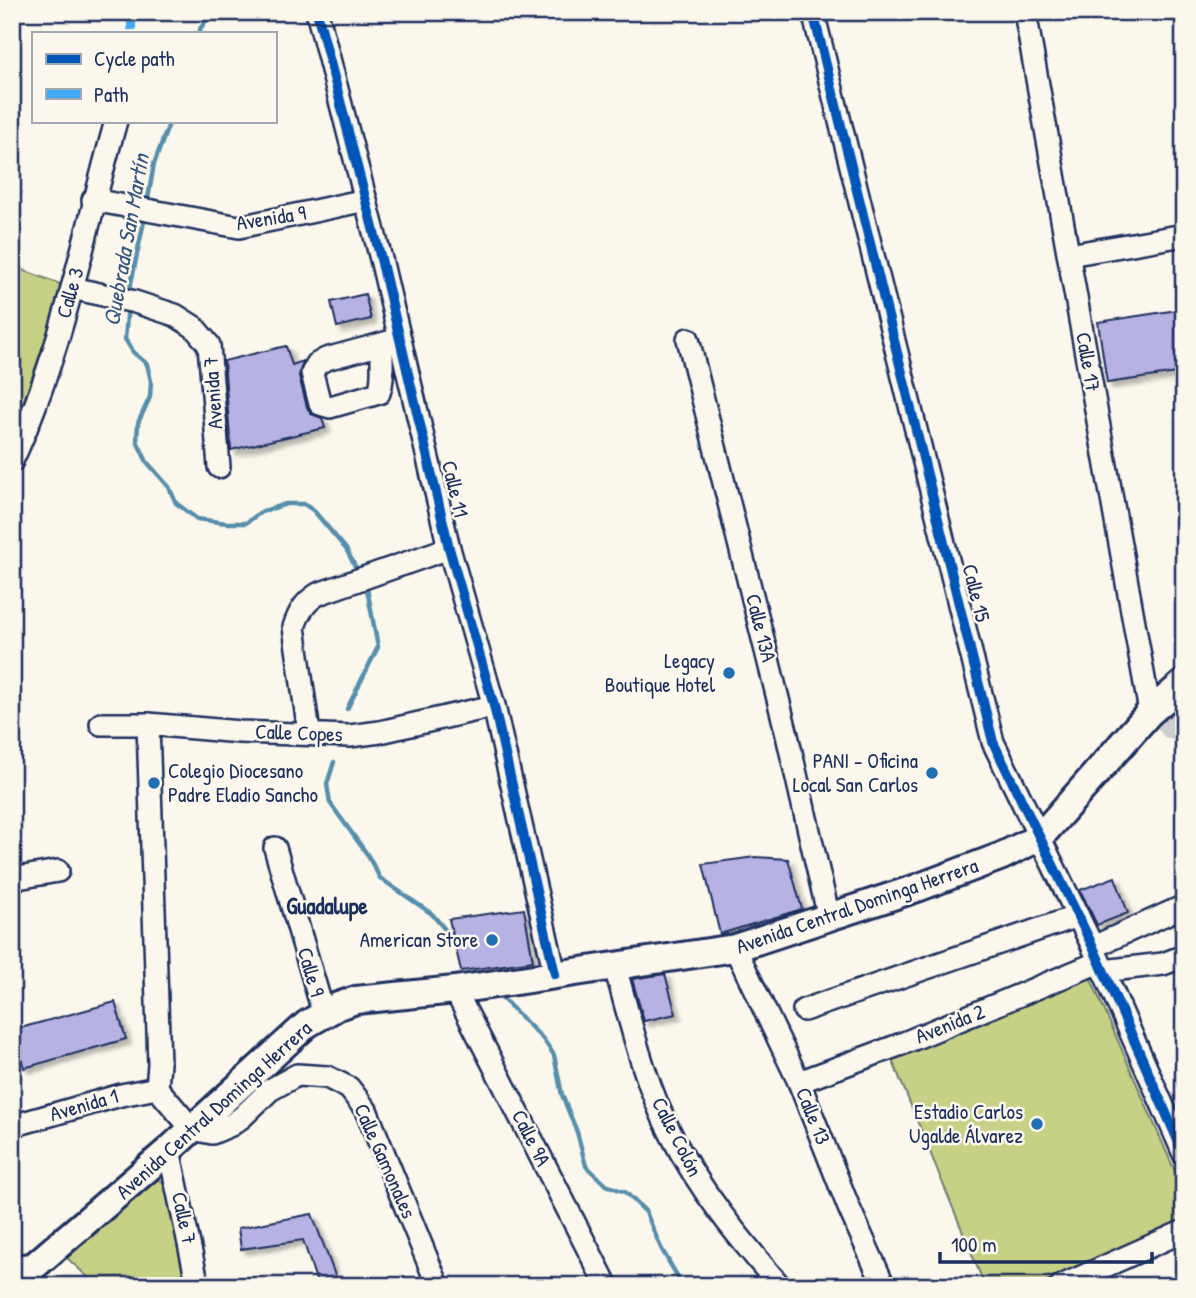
<svg xmlns="http://www.w3.org/2000/svg" width="1196" height="1298" viewBox="0 0 1196 1298" font-family="'Patrick Hand',sans-serif">
  <style>
    .green { fill: #c7d185; stroke: #718072; stroke-width: 2 }
    .lines { fill: none; stroke-linecap: round; stroke-linejoin: round }
    .stream { stroke: #578eab; stroke-width: 4.5 }
    .building { fill: #b6b2e3; stroke: #1b2f5e; stroke-width: 2; filter: url(#shadow) }
    .minor-tunnel { stroke: #cecfd0; stroke-width: 21; stroke-dasharray: 21 10; stroke-linecap: butt }
    .minor-casing { stroke: #1b2f5e; stroke-width: 26 }
    .major-casing { stroke: #1b2f5e; stroke-width: 32 }
    .minor { stroke: #fbf7ec; stroke-width: 21 }
    .major { stroke: #fbf7ec; stroke-width: 26 }
    .quiet { stroke: #3fa9f5; stroke-width: 9; stroke-dasharray: 18 9; stroke-linecap: butt }
    .cycleway-casing { stroke: #fbf7ec; stroke-width: 15 }
    .cycleway { stroke: #0057b8; stroke-width: 10 }
    .poi-dot { fill: #1f6fb2; stroke: #fbf7ec; stroke-width: 2.5 }
    .labels { text-anchor: middle; stroke-width: 5; stroke-linejoin: round; paint-order: stroke }
    .street-label { font-size: 21px; fill: #1b2f5e; stroke: #fbf7ec }
    .poi-label { font-size: 21px; fill: #1b2f5e; stroke: #fbf7ec; text-anchor: end }
    .water-label { font-size: 23px; font-style: italic; fill: #34567e; stroke: #fbf7ec }
    .neighbourhood-label { font-size: 23px; font-weight: bold; fill: #1b2f5e; stroke: #fbf7ec }
  </style>
  <defs>
    <filter id="shadow"><feDropShadow dx="5" dy="5" stdDeviation="2" flood-color="#0004"/></filter>
  </defs>
  <rect width="100%" height="100%" fill="#fbf7ec"/>
  <filter id="ink" filterUnits="userSpaceOnUse"><feTurbulence type="fractalNoise" baseFrequency=".0143" numOctaves="2"/><feDisplacementMap in="SourceGraphic" scale="14" xChannelSelector="R" yChannelSelector="G"/><feConvolveMatrix kernelMatrix="1 2 1 2 8 2 1 2 1" color-interpolation-filters="sRGB"/></filter>
  <g filter="url(#ink)">
    <g class="green">
      <polygon points="12,266 60,284 58,302 21,409 12,427"/>
      <polygon points="1090,977 1184,1192 1184,1219 1035,1286 985,1286 891,1057"/>
      <polygon points="157,1179 162,1181 167,1190 187,1286 92,1286 91,1280 67,1258 147,1182"/>
    </g>
    <g class="lines">
      <g class="stream">
        <polyline points="200,33 200,29 212,12"/>
        <polyline points="147,204 154,164 170,121"/>
        <polyline points="129,293 145,216"/>
        <polyline points="128,305 125,339 133,352 147,364 151,381 150,397 138,423 137,441 147,462 169,487 176,503 197,519 227,523 246,523 261,512 286,504 304,504 314,511 346,549 356,568"/>
        <polyline points="347,709 378,647 367,589"/>
        <polyline points="334,762 327,784 330,803 367,854 380,878 432,914 457,944"/>
        <polyline points="503,999 543,1039 554,1055 562,1095 577,1132 586,1166 606,1185 625,1192 646,1212 661,1248 683,1286"/>
      </g>
    </g>
    <g class="building">
      <polygon points="365,294 371,319 337,327 331,302"/>
      <polygon points="1184,309 1184,372 1107,383 1098,322"/>
      <polygon points="286,346 292,365 303,361 299,376 307,407 311,414 322,418 325,428 231,450 224,361"/>
      <polygon points="755,857 788,859 802,909 720,934 703,864"/>
      <polygon points="1115,877 1128,913 1097,925 1080,890"/>
      <polygon points="524,909 533,961 461,971 449,919"/>
      <polygon points="665,974 676,1014 644,1021 632,979"/>
      <polygon points="115,1002 126,1039 24,1068 13,1030"/>
      <polygon points="312,1214 339,1286 318,1286 303,1240 241,1249 238,1228"/>
    </g>
    <g class="lines">
      <polyline class="minor-tunnel" points="1161,715 1171,729 1184,729"/>
      <defs>
        <g id="minor">
          <polyline points="317,12 382,263 449,548 494,706 555,974"/>
          <polyline points="813,12 993,742 1093,947 1184,1154"/>
          <polyline points="1025,12 1150,712"/>
          <polyline points="93,200 239,227 366,200"/>
          <polyline points="1069,255 1184,235"/>
          <polyline points="72,288 135,302 175,315 194,327 209,345 219,467"/>
          <polyline points="688,339 787,735 829,918"/>
          <path d="M383 345C380 361 385 378 379 393L330 407 320 404 312 373 317 364 326 359 400 339"/>
          <path d="M12 461C62 354 84 234 116 121"/>
          <polyline points="101,724 148,724 240,732 350,736 380,732 494,706"/>
          <polyline points="148,724 159,1064 157,1088"/>
          <path d="M309 733 294 627C299 612 305 602 318 594L449 548"/>
          <polyline points="275,848 324,1015"/>
          <polyline points="12,879 58,871"/>
          <polyline points="1093,947 1184,906"/>
          <polyline points="735,948 799,1082 849,1208 884,1286"/>
          <path d="M615 967C631 1023 644 1082 671 1134 699 1190 740 1239 780 1286"/>
          <polyline points="1103,971 1163,964 1184,956"/>
          <polyline points="455,990 607,1286"/>
          <polyline points="804,1010 1078,916"/>
          <polyline points="799,1082 899,1045 1099,962"/>
          <polyline points="157,1088 192,1129 212,1133 231,1125 242,1117 270,1090 297,1075 327,1077 349,1088 366,1110 438,1286"/>
          <polyline points="12,1126 121,1095 157,1088"/>
          <polyline points="169,1150 198,1286"/>
          <polyline points="1061,1286 1184,1231"/>
        </g>
        <polyline id="major" points="12,1269 33,1267 169,1150 307,1024 338,1006 356,1000 455,990 735,948 917,888 1002,856 1040,837 1150,712 1184,683"/>
      </defs>
      <use href="#minor" class="minor-casing"/>
      <use href="#major" class="major-casing"/>
      <use href="#minor" class="minor"/>
      <use href="#major" class="major"/>
      <polyline class="quiet" points="131,12 132,33"/>
      <defs>
        <g id="cycleway">
          <polyline points="317,12 382,263 449,548 494,706 555,974"/>
          <polyline points="813,12 993,742 1093,947 1184,1154"/>
        </g>
      </defs>
      <use href="#cycleway" class="cycleway-casing"/>
      <use href="#cycleway" class="cycleway"/>
    </g>
  </g>
  <g class="poi-dot">
    <circle cx="729" cy="673" r="7"/>
    <circle cx="932" cy="773" r="7"/>
    <circle cx="154" cy="783" r="7"/>
    <circle cx="492" cy="940" r="7"/>
    <circle cx="1037" cy="1124" r="7"/>
  </g>
  <g class="labels">
    <g class="street-label">
      <text transform="translate(271 218) rotate(-9)" y="7">Avenida 9</text>
      <text transform="translate(70 293) rotate(-74)" y="7">Calle 3</text>
      <text transform="translate(1088 362) rotate(80)" y="7">Calle 17</text>
      <text transform="translate(213 393) rotate(-94)" y="7">Avenida 7</text>
      <text transform="translate(455 489) rotate(77)" y="7">Calle 11</text>
      <text transform="translate(976 593) rotate(76)" y="7">Calle 15</text>
      <text transform="translate(761 628) rotate(76)" y="7">Calle 13A</text>
      <text transform="translate(299 733) rotate(2)" y="7">Calle Copes</text>
      <text transform="translate(857 906) rotate(-19)" y="7">Avenida Central Dominga Herrera</text>
      <text transform="translate(311 972) rotate(74)" y="7">Calle 9</text>
      <text transform="translate(950 1024) rotate(-22)" y="7">Avenida 2</text>
      <text transform="translate(84 1105) rotate(-16)" y="7">Avenida 1</text>
      <text transform="translate(214 1110) rotate(-42)" y="7">Avenida Central Dominga Herrera</text>
      <text transform="translate(813 1116) rotate(68)" y="7">Calle 13</text>
      <text transform="translate(677 1137) rotate(63)" y="7">Calle Colón</text>
      <text transform="translate(531 1138) rotate(63)" y="7">Calle 9A</text>
      <text transform="translate(385 1161) rotate(66)" y="7">Calle Gamonales</text>
      <text transform="translate(184 1218) rotate(78)" y="7">Calle 7</text>
    </g>
    <g class="poi-label">
      <text x="715" y="668">Legacy<tspan x="715" dy="24">Boutique Hotel</tspan></text>
      <text x="918" y="768">PANI - Oficina<tspan x="918" dy="24">Local San Carlos</tspan></text>
      <text x="168" y="778" text-anchor="start">Colegio Diocesano<tspan x="168" dy="24">Padre Eladio Sancho</tspan></text>
      <text x="478" y="947">American Store</text>
      <text x="1023" y="1119">Estadio Carlos<tspan x="1023" dy="24">Ugalde Álvarez</tspan></text>
    </g>
    <g class="water-label">
      <text transform="translate(126 240) rotate(-80)" y="8">Quebrada San Martín</text>
    </g>
    <g class="neighbourhood-label">
      <text x="327" y="914">Guadalupe</text>
    </g>
  </g>
  <rect width="1196" height="1298" fill="none" stroke="#fbf7ec" stroke-width="42"/>
  <rect x="21" y="21" width="1154" height="1256" fill="none" stroke="#1b2f5e" stroke-width="2.5" filter="url(#ink)"/>
  <rect x="32" y="32" width="245" height="91" fill="#fbf7ec" stroke="#a1a7b3" stroke-width="2"/>
  <rect x="46" y="54" width="35" height="10" fill="#0057b8" stroke="#a1a7b3" stroke-width="2"/>
  <text x="94" y="66" font-size="21" fill="#1b2f5e">Cycle path</text>
  <rect x="46" y="89" width="35" height="10" fill="#3fa9f5" stroke="#a1a7b3" stroke-width="2"/>
  <text x="94" y="102" font-size="21" fill="#1b2f5e">Path</text>
  <path d="M940 1252v10h212v-10" fill="none" stroke="#1b2f5e" stroke-width="3.5"/>
  <text x="951" y="1252" font-size="21" fill="#1b2f5e" stroke="#fbf7ec" stroke-width="5" paint-order="stroke">100 m</text>
</svg>
